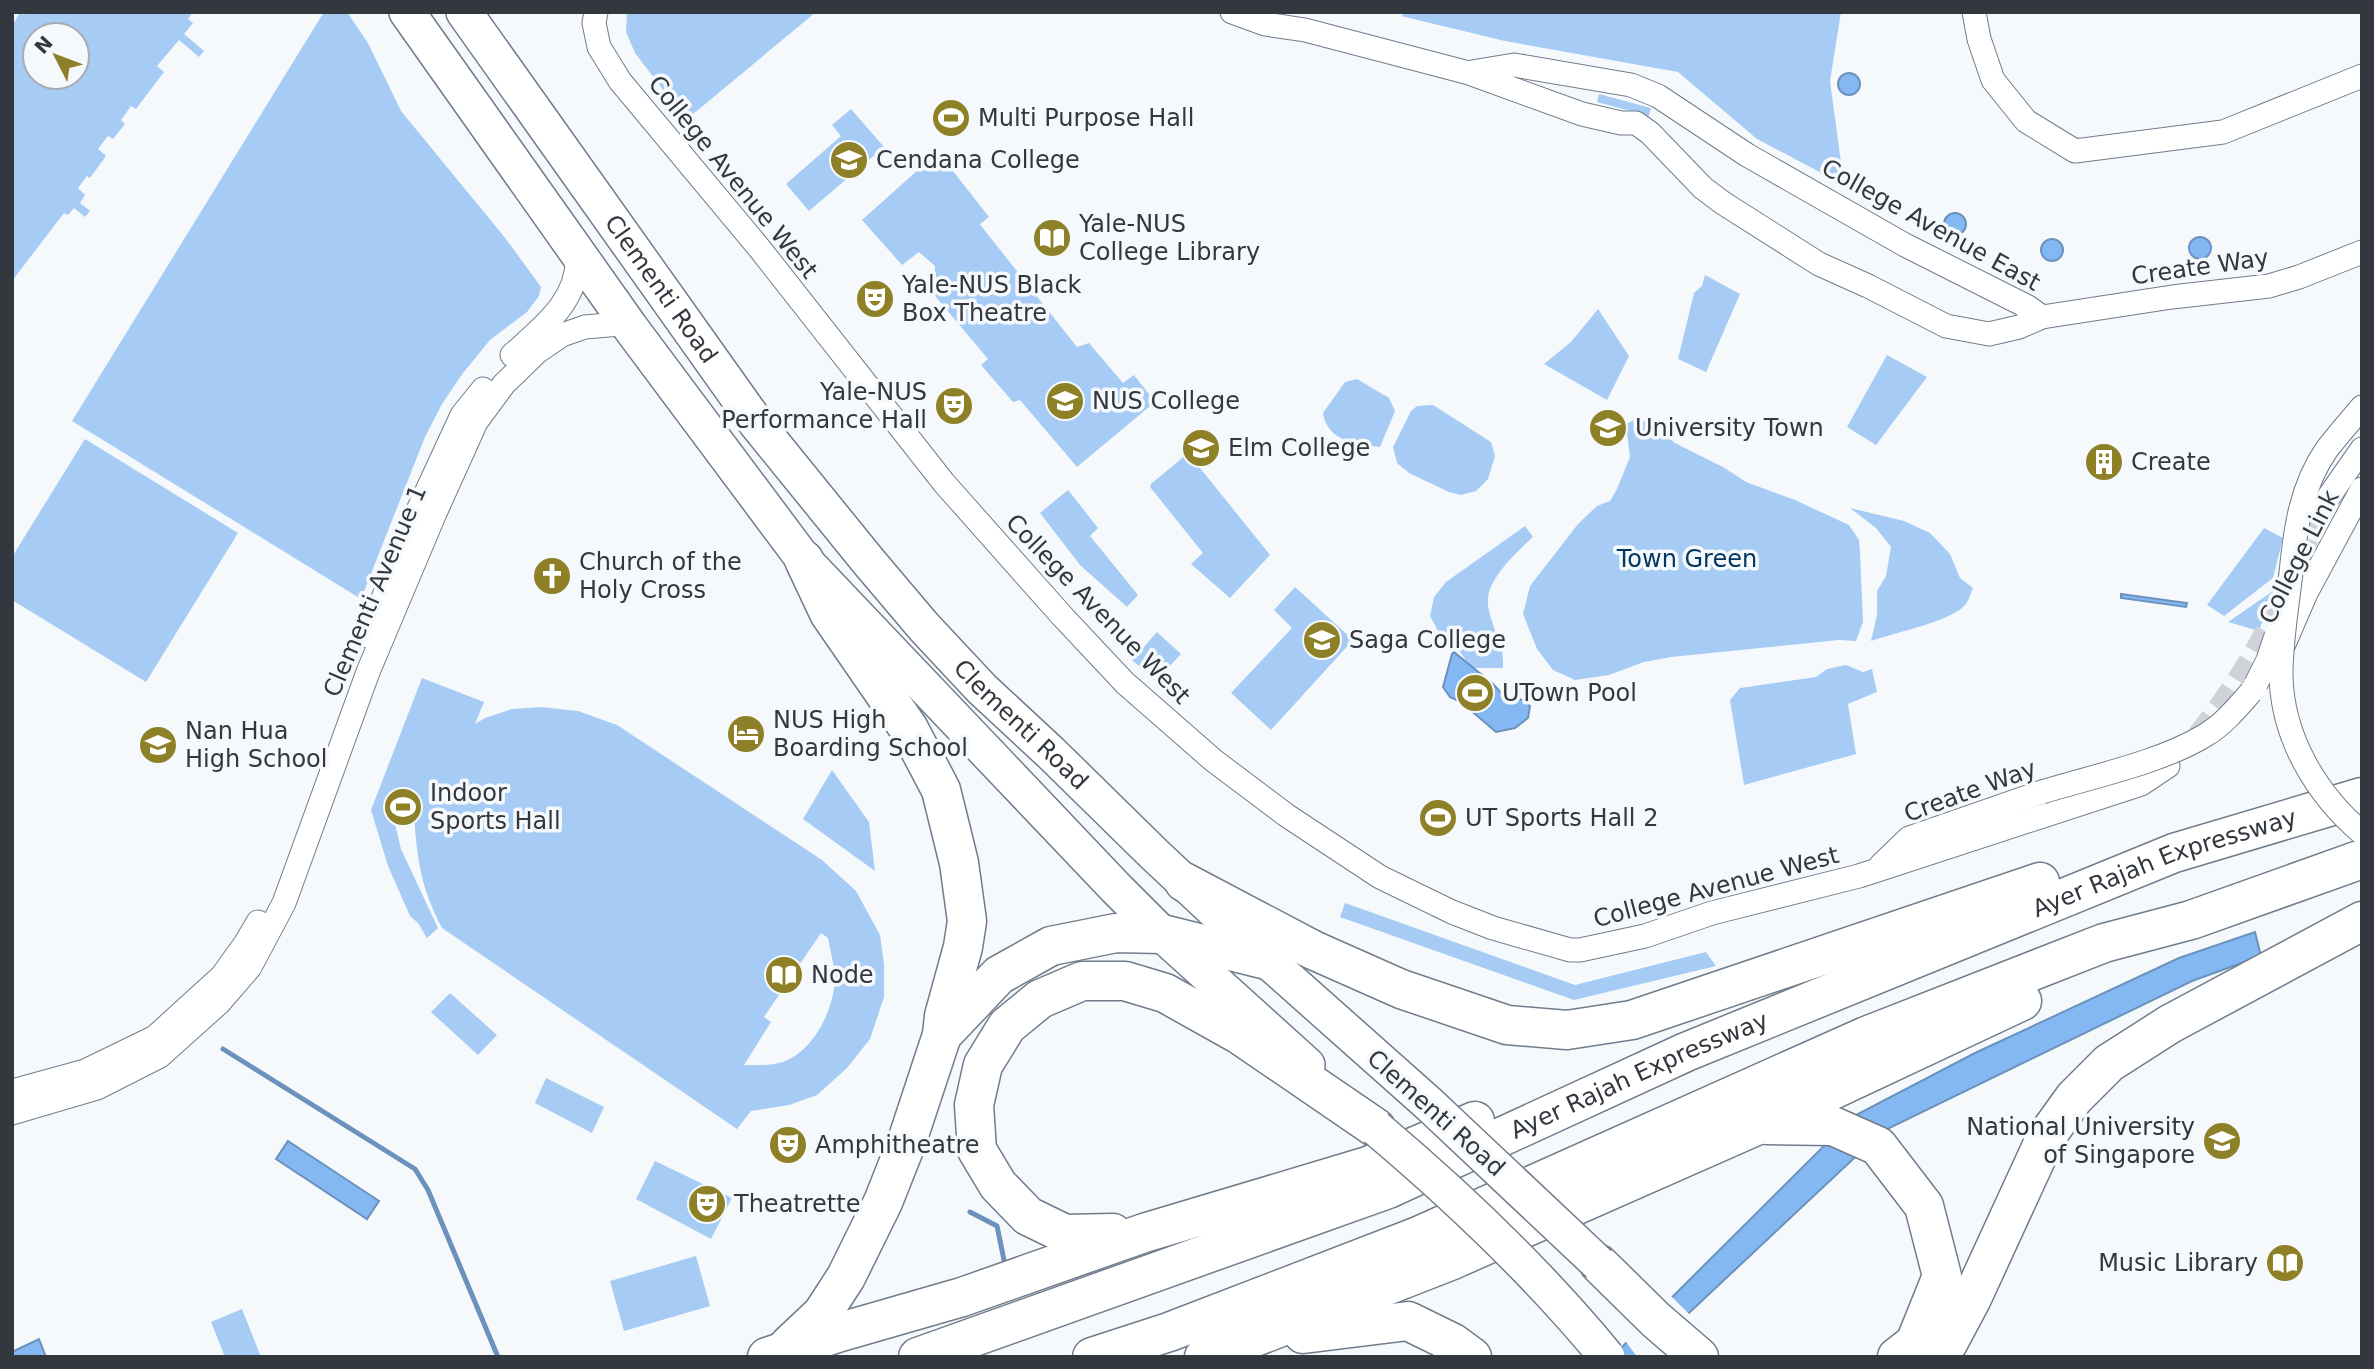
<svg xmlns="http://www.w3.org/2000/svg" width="2374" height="1369" viewBox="0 0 2374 1369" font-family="'DejaVu Sans',sans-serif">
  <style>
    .green { fill: #a6ccf5; fill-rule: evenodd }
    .water { fill: #83b8f2; stroke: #6b92bc; stroke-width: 2 }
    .pier { fill: #f6f9fc }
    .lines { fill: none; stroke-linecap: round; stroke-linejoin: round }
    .stream { stroke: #6b92bc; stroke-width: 5 }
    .street-tunnel { stroke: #cfd2d6; stroke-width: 23; stroke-dasharray: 23 11; stroke-linecap: butt }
    .street-casing { stroke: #707c8b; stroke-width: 25 }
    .primary-casing { stroke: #707c8b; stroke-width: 38 }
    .highway-casing { stroke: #707c8b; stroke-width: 41 }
    .street { stroke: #fff; stroke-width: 23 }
    .primary { stroke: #fff; stroke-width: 35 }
    .highway { stroke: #fff; stroke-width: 38 }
    .street-bridge-casing { stroke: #707c8b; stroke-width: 25; stroke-linecap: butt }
    .primary-bridge-casing { stroke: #707c8b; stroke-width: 38; stroke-linecap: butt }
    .street-bridge { stroke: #fff; stroke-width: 23 }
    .primary-bridge { stroke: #fff; stroke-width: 35 }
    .labels { text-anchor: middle; stroke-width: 7; stroke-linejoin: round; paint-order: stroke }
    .poi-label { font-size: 24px; fill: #32383e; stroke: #f6f9fc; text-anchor: start }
    .street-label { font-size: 24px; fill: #32383e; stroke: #f6f9fc }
    .park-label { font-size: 24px; fill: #023663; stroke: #f6f9fc }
  </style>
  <rect width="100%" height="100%" fill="#f6f9fc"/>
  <g class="green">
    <path d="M20 12 24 15 26 12H193L188 19 193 23 184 34 204 51 199 57 179 40 157 66 164 72 136 109 131 106 121 120 125 124 113 139 108 136 98 149 106 156 90 178 87 176 78 188 85 195 80 203 90 211 85 217 74 208 68 215 64 213 12 281V26ZM35 35H77V77H35Z"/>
    <polygon points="324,12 347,12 368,43 401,111 506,239 541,287 539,296 527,312 490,340 463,373 442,404 425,437 361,599 72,421"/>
    <polygon points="627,12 816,12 686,120 635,53 626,32"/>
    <polygon points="1406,12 1841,12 1830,81 1844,185 1757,139 1678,72 1505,41 1401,16"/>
    <polygon points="1599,94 1651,108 1649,116 1597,102"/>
    <polygon points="851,109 884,147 809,211 786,184 841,136 832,125"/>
    <polygon points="938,152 989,217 980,224 982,227 1077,347 1089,343 1123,383 1134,375 1155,402 1077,467 1020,400 1013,402 981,365 988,359 935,296 935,266 919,252 902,265 862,220"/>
    <polygon points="1705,275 1740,294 1706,372 1678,359 1694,293 1702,286"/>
    <polygon points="1598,309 1629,356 1607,400 1544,364 1571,342"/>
    <polygon points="1887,355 1927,377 1876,445 1847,427"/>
    <path d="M1357 379 1389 398 1395 411 1380 447C1356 445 1327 441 1323 413L1345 382Z"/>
    <polygon points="1433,405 1491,442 1495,456 1488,479 1476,491 1461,495 1449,492 1409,473 1397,463 1393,447 1411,411 1417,406"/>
    <polygon points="1636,419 1648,422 1675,443 1723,467 1746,482 1795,500 1849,525 1859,540 1860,553 1863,622 1856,641 1839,640 1671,657 1644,662 1609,675 1575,680 1553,670 1537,649 1523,614 1530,586 1578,524 1597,506 1610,501 1617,489 1630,457 1626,424"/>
    <polygon points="85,439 238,533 146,682 12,600 12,557"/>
    <polygon points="1188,453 1270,555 1230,598 1191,564 1203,553 1150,487 1151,484"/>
    <polygon points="1068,490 1098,528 1090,536 1138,595 1127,607 1080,565 1040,513"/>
    <path d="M1850 508 1904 521 1930 533 1950 554 1960 578 1973 588C1970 595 1968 604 1962 608 1946 622 1894 633 1871 641L1877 615V591L1886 576 1891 547 1876 528Z"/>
    <path d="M1525 526 1533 537C1519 550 1489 577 1488 599 1487 605 1490 615 1492 621 1498 642 1504 644 1503 668H1471L1461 653 1443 640 1430 616 1434 597 1446 582Z"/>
    <polygon points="2264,528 2283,538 2273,578 2224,616 2207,605"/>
    <polygon points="1295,587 1353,640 1271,730 1231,693 1292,628 1274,610"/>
    <polygon points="2275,588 2259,631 2228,622 2273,591"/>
    <polygon points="1157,632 1181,654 1156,681 1132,660"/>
    <polygon points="1846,665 1863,672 1872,669 1877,692 1848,704 1856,754 1744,785 1730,700 1740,688 1816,677 1827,669"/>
    <path d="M422 678 484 702 475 724 485 718 512 709 541 707 578 711 617 725 822 860 856 891 880 935 884 964V997L870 1039 847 1068 817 1095 789 1105 751 1111 737 1129 442 928C421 888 417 860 414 815L402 819 393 815 401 849 438 928 427 938 418 923 410 916 388 866 371 810ZM821 933 828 938C830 950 834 964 835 976 835 1008 814 1051 783 1062 772 1066 755 1065 744 1065L771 1022 764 1017Z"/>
    <polygon points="832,770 869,822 875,871 803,819"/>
    <polygon points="1345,903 1575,985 1706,952 1716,966 1574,1000 1340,917"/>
    <polygon points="450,993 497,1035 478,1055 431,1012"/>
    <polygon points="546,1078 604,1107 592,1133 535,1103"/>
    <polygon points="655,1161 732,1198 711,1239 636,1199"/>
    <polygon points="696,1256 710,1306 624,1331 610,1281"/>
    <polygon points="242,1309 261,1357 225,1357 211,1322"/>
  </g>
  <g class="water">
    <circle cx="1849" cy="84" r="11"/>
    <circle cx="1955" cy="224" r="11"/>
    <circle cx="2200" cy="248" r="11"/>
    <circle cx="2052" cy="250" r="11"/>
    <polygon points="2121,594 2187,603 2186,607 2121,598"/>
    <polygon points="1454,652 1493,684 1505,697 1524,700 1530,706 1528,718 1515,728 1496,732 1461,702 1450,697 1443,687 1452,654"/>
    <polygon points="2255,932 2261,956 2192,981 1883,1131 1642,1357 1612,1357 1854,1116 1975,1053 2179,958"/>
    <polygon points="288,1141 379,1201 367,1219 276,1159"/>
    <polygon points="39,1339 46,1357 12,1357 12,1352"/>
  </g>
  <polygon class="pier" points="1668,1293 1690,1315 1647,1357 1637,1357 1624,1339"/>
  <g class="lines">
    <g class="stream">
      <polyline points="223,1049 415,1169 428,1190 498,1357"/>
      <polyline points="970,1212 997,1226 1005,1265"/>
    </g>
    <path class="street-tunnel" d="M2198 736C2225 702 2249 666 2269 627 2287 590 2302 550 2318 512"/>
    <defs>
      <g id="street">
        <polyline points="596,12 594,23 599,47 620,81 760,249 944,483 1063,617 1125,683 1213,760 1286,815 1380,877 1452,912 1493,928 1570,950 1580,950 1645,936 1712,913 1859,876 2141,784 2168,766"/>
        <polyline points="1232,12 1265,24 1305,30 1469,73 1582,114 1621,123 1636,123 1650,133 1703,188 1723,203 1819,264 1868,286 1946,326 1989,334 2019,327 2042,317 2172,297 2269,286 2299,277 2362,252"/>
        <polyline points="1974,12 1979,39 1993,80 2026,121 2075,151 2223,132 2362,76"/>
        <polyline points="1472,72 1514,65 1631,85 1658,96 1747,155 1905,245 2028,307 2042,317"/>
        <path d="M512 355C543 327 581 299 577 253"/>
        <polyline points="2318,512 2362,449"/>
        <path d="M2291 573C2295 530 2301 486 2327 449 2338 435 2350 421 2362 407"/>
        <polyline points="368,636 419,508 462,415 483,389"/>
        <polyline points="2284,644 2306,593 2362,489"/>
        <polyline points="1881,865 1909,838 2042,792"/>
        <polyline points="12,1091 85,1071 155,1037 222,976 245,944 258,922"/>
        <polyline points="12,1113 97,1088 160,1056 219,1003 250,967 284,903 368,672 435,513 476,422 504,384 537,352 562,335 585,327 620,324 630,327"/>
      </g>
      <g id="primary">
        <polyline points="407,12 630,327 804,560 1116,888 1162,934 1307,1065"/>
        <path id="s1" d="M464 12 757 424 869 562 924 627 982 689 1051 753 1154 854 1267 960 1429 1104"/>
      </g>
      <g id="highway">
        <polyline points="1184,882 1313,950 1401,989 1507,1025 1567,1030 1632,1020 2040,882"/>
        <polyline points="942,1035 999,975 1051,946 1116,933 1162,934 1267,960"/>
        <polyline points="1767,1125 1833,1126 1878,1146 1924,1206 1942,1276 1915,1343 1897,1357"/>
        <polyline points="1113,1233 1065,1234 1028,1216 998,1185 977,1150 974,1105 983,1065 1007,1026 1040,999 1082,981 1125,981 1165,993 1240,1035 1376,1128"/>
        <polyline points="1599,1264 1656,1320 1699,1357"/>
        <polyline points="1303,1334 1408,1321 1453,1343 1472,1357"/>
        <polyline points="789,1345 822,1314 846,1277 883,1202 906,1144 942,1035 944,1016 963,947 967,921 959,863 941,790 909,729 829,613 804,560"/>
        <polyline points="767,1357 837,1333 962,1297 1144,1233 1368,1166 1475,1121"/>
        <path id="s2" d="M918 1357 1388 1189 1686 1052 2174 853 2362 797"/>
        <polyline points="1092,1357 1169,1332 1416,1237 1866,1036 2104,943 2191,920 2362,859"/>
        <polyline points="1204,1357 1450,1261 1758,1125 2022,1001"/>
        <polyline points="1936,1357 1948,1343 1972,1298 2046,1137 2074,1098 2109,1063 2170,1024 2362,921"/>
      </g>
    </defs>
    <use href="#street" class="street-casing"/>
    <use href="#primary" class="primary-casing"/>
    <use href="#highway" class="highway-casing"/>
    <use href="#street" class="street"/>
    <use href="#primary" class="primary"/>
    <use href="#highway" class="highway"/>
    <defs>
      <g id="street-bridge">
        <path d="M2291 573C2287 607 2281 641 2281 675 2282 737 2316 794 2362 833"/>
        <polyline points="2256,684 2268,660 2276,636"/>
        <path d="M2042 792C2091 777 2161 762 2204 736 2223 725 2237 708 2251 692"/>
      </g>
      <g id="primary-bridge">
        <polyline points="1429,1104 1599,1264"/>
        <path d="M1376 1128C1459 1198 1538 1273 1607 1357"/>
      </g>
    </defs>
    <use href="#street-bridge" class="street-bridge-casing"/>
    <use href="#primary-bridge" class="primary-bridge-casing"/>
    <use href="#street-bridge" class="street-bridge"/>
    <use href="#primary-bridge" class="primary-bridge"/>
  </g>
  <defs>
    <symbol id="stadium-disc" viewBox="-11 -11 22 22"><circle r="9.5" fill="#8d8027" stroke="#f6f9fc"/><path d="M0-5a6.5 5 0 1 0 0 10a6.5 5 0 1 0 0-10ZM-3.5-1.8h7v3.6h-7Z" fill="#fff"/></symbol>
    <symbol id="university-disc" viewBox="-11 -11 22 22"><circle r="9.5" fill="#8d8027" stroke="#f6f9fc"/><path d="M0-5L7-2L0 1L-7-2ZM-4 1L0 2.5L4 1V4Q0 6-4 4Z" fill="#fff"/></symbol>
    <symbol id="library-disc" viewBox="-11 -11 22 22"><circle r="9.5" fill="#8d8027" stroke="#f6f9fc"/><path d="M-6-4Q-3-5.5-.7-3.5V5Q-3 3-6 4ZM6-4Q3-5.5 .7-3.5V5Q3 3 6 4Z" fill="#fff"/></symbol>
    <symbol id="theatre-disc" viewBox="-11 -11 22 22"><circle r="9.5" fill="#8d8027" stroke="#f6f9fc"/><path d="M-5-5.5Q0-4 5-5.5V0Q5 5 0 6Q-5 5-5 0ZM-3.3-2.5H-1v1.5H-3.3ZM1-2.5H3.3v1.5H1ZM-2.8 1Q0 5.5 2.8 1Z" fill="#fff"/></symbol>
    <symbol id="building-disc" viewBox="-11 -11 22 22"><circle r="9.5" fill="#8d8027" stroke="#f6f9fc"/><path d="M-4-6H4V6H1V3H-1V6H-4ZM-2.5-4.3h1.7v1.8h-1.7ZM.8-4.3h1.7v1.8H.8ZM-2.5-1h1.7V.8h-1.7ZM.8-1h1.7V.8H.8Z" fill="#fff"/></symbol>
    <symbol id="church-disc" viewBox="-11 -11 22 22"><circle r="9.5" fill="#8d8027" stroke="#f6f9fc"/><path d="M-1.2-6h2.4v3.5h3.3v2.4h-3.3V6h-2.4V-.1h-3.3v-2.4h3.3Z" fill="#fff"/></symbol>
    <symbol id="hotel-disc" viewBox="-11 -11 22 22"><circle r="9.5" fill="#8d8027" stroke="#f6f9fc"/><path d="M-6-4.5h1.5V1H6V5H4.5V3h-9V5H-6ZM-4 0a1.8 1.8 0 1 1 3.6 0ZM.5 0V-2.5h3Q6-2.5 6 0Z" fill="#fff"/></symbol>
    <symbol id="school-disc" viewBox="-11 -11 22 22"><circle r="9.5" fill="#8d8027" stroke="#f6f9fc"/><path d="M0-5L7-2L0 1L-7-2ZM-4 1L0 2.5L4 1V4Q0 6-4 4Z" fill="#fff"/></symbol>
  </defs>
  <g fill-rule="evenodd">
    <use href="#stadium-disc" x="929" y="96" width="44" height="44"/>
    <use href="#university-disc" x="827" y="138" width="44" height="44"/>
    <use href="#library-disc" x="1030" y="216" width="44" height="44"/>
    <use href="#theatre-disc" x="853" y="277" width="44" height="44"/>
    <use href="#university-disc" x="1043" y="379" width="44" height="44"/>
    <use href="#theatre-disc" x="932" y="384" width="44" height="44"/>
    <use href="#university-disc" x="1586" y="406" width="44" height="44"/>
    <use href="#university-disc" x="1179" y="426" width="44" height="44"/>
    <use href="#building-disc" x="2082" y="440" width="44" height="44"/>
    <use href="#church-disc" x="530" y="554" width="44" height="44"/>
    <use href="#university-disc" x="1300" y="618" width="44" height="44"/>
    <use href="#stadium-disc" x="1453" y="671" width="44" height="44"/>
    <use href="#hotel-disc" x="724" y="712" width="44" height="44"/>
    <use href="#school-disc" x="136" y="723" width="44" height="44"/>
    <use href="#stadium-disc" x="381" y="785" width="44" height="44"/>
    <use href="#stadium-disc" x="1416" y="796" width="44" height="44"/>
    <use href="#library-disc" x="762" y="953" width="44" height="44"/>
    <use href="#university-disc" x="2200" y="1119" width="44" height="44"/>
    <use href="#theatre-disc" x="766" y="1123" width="44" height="44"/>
    <use href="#theatre-disc" x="685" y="1182" width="44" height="44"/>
    <use href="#library-disc" x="2263" y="1241" width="44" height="44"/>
  </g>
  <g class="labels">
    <g class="poi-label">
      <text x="978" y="126">Multi Purpose Hall</text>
      <text x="876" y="168">Cendana College</text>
      <text x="1079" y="232">Yale-NUS<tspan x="1079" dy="28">College Library</tspan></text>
      <text x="902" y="293">Yale-NUS Black<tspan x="902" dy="28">Box Theatre</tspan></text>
      <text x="927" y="400" text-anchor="end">Yale-NUS<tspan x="927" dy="28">Performance Hall</tspan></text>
      <text x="1092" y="409">NUS College</text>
      <text x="1635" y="436">University Town</text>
      <text x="1228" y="456">Elm College</text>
      <text x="2131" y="470">Create</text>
      <text x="579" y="570">Church of the<tspan x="579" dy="28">Holy Cross</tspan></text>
      <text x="1349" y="648">Saga College</text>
      <text x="1502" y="701">UTown Pool</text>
      <text x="773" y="728">NUS High<tspan x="773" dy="28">Boarding School</tspan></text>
      <text x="185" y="739">Nan Hua<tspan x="185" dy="28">High School</tspan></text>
      <text x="430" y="801">Indoor<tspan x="430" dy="28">Sports Hall</tspan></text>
      <text x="1465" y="826">UT Sports Hall 2</text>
      <text x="811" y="983">Node</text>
      <text x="2195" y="1135" text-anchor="end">National University<tspan x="2195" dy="28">of Singapore</tspan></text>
      <text x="815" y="1153">Amphitheatre</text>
      <text x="734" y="1212">Theatrette</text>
      <text x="2258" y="1271" text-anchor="end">Music Library</text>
    </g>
    <g class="street-label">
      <text transform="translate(733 177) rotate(51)" y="8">College Avenue West</text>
      <text transform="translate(1931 225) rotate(29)" y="8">College Avenue East</text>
      <text transform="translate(2200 267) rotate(-8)" y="8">Create Way</text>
      <text dy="8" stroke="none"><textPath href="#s1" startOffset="340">Clementi Road</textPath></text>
      <text transform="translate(2299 557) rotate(-63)" y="8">College Link</text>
      <text transform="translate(375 591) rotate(-67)" y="8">Clementi Avenue 1</text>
      <text transform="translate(1098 609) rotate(46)" y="8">College Avenue West</text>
      <text dy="8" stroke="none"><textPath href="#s1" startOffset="906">Clementi Road</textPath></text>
      <text transform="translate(1970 791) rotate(-20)" y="8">Create Way</text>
      <text dy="8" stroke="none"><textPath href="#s2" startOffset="1342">Ayer Rajah Expressway</textPath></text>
      <text transform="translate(1716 887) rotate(-15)" y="8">College Avenue West</text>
      <text dy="8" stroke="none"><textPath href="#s2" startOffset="775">Ayer Rajah Expressway</textPath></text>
      <text transform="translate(1436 1113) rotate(42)" y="8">Clementi Road</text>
    </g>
    <g class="park-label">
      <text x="1687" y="567">Town Green</text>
    </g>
  </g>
  <rect width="2374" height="1369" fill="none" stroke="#32383e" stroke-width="28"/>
  <g transform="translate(56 56) rotate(312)"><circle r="33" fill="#f6f9fc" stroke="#a8acb0" stroke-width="2"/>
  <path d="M0-5L12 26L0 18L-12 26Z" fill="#8d8027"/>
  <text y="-10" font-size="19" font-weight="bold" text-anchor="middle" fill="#32383e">N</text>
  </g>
</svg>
